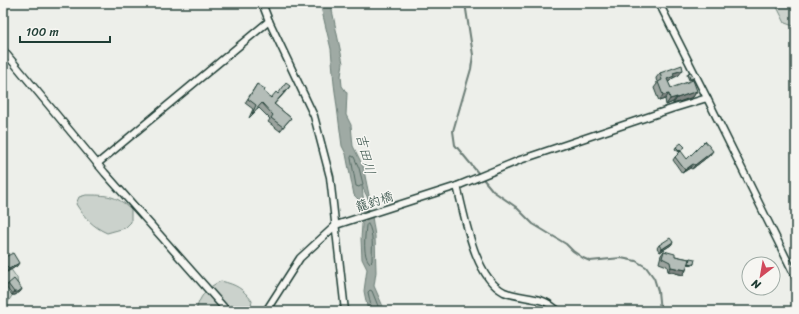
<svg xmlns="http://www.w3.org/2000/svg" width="799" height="314" viewBox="0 0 799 314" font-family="Sriracha,'Klee One',sans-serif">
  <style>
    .green { fill: #cbd2cc; stroke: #758880 }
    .water { fill: #9faaa4; stroke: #6c7e77 }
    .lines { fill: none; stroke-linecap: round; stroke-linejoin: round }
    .shore { stroke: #526961; stroke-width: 1 }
    .stream { stroke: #6c7e77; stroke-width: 2 }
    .minor-casing { stroke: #1f3d34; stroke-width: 9 }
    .minor { stroke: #f6f6f2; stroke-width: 6 }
    .wall { fill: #9ba39e; stroke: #1f3d34 }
    .shaded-wall { fill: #7e8481; stroke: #1f3d34 }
    .building { fill: #b4bdb8; stroke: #1f3d34 }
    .labels { text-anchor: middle; stroke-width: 3; stroke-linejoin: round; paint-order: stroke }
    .street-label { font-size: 13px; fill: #1f3d34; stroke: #f6f6f2 }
    .water-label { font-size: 14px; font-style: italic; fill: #3f5850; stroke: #f6f6f2 }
  </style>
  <rect width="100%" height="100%" fill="#edefea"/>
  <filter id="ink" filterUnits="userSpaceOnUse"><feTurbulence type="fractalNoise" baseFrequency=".025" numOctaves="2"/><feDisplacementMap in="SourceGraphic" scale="8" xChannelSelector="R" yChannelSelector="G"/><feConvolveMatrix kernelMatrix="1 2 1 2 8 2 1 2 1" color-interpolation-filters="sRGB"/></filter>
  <g filter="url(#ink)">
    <g class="green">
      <polygon points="775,3 796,3 796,27 785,23"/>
      <path d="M86 195C106 195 116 195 131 209V222L125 228 107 233C93 227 84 217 76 204L79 197Z"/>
      <polygon points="3,258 17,278 18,286 3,310"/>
      <path d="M221 281C237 285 242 288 252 301L250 311H196C199 297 207 287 221 281Z"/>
    </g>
    <polygon class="water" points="320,3 332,3 332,10 343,63 341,76 342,86 347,93 346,115 351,125 353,146 363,166 371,205 362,186 363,196 366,209 371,210 375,236 376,272 374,286 385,311 368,311 364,291 367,269 362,259 361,239 362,225 358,199 354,195 346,154 342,146 334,84 331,49"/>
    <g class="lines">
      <g class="shore">
        <polygon points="352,156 354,157 359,168 363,184 359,187 356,186 351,158"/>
        <path d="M368 224C374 233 372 250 372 261L370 263C362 256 365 236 366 226Z"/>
        <polyline points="372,311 368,292 370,290 372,291 380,311"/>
      </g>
      <polyline class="stream" points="465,3 473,55 471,69 453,131 455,145 493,191 516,207 533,224 566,244 573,251 583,258 590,261 621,258 636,261 646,267 654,278 658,291 660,311"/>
      <defs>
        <g id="minor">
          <polyline points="262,3 269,21 314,116 330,177 345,311"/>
          <polyline points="659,3 707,98"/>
          <polyline points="3,50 105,173 227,311"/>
          <polyline points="97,164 269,21"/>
          <path d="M457 186C465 216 474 277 504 292 516 297 531 297 543 301 549 303 553 307 558 311"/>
          <polyline points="266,311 300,258 336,225 457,186 520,160 671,109 707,98 796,278"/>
        </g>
      </defs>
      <use href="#minor" class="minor-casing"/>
      <use href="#minor" class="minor"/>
    </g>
    <g class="wall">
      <polygon points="660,73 679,75 673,78 670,81 668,82 671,88 697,91 693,97 673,104 673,102 666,105 665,99 659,101 654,88 657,84 656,78"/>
      <polygon points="688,73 693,79 689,80 687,75"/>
      <polygon points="257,84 264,92 271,98 278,94 290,86 274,104 291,118 280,131 268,122 270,119 259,108 249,118 253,109 245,103"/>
      <polygon points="676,147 685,147 679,152 675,149"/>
      <polygon points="710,155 692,169 690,168 682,173 673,160 675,157 687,159"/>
      <polygon points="673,242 671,245 660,252 657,248 659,245"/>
      <polygon points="664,251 675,256 689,259 690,258 694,264 693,265 688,264 686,270 683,275 668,271 667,266 659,263 661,255"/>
      <polygon points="3,258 17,266 7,272 3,268 4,266 3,264"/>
      <polygon points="8,284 22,289 20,292 15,295 12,295 6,287"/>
    </g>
    <g class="shaded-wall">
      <polygon points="683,70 679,75 673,78 670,81 663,84 667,79 673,73"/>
      <polygon points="290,86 287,90 271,108 274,104"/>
      <polygon points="697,91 693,97 673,104 677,98"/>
      <polygon points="669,94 665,99 659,101 663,95"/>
      <polygon points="677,97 673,102 666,105 670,99"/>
      <polygon points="713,151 710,155 692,169 695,165"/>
      <polygon points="693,164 690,168 682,173 685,170"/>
      <polygon points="673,242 671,245 660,252 662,249"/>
      <polygon points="19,263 17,266 7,272 9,269"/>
      <polygon points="689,263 694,264 693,265 688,264"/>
      <polygon points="671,267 686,270 683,275 668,271"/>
      <polygon points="22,289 20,292 15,295 12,295 14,292"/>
    </g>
    <g class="building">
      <polygon points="682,65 683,70 673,73 674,76 667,79 671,88 693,80 697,91 677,98 677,97 670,99 669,94 663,95 658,82 662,80 660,73"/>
      <polygon points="691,72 694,78 690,79 688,73"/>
      <polygon points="286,83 290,86 274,104 291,118 283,127 271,118 273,115 262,103 252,114 256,105 248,99 257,84 265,89 264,92 271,98 276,92 278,94"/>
      <polygon points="705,141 713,151 695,165 693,164 685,170 675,157 681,151 687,159"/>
      <polygon points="681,143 685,147 680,151 676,147"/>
      <polygon points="670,238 673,242 662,249 659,245"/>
      <polygon points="664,251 675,254 675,256 689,259 686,270 671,267 670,262 662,258"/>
      <polygon points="13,253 19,263 9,269 5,265 6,264 3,258"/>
      <polygon points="690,258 695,259 694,264 689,263"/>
      <polygon points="14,279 22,289 18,292 14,292 8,284"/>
    </g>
  </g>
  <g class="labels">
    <g class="street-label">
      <text transform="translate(374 201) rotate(-18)" y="5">籠釣橋</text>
    </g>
    <g class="water-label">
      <text transform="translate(366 154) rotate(76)" y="5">吉田川</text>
    </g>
  </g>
  <rect width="799" height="314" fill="none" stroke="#f6f6f2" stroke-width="16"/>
  <rect x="8" y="8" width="783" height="298" fill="none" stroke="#1f3d34" stroke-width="1.5" filter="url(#ink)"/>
  <g transform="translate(761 276) rotate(211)"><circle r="19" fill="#f6f6f2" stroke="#a0aca6"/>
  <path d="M0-3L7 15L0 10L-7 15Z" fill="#d1495b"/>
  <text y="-6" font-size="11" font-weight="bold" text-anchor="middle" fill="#1f3d34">N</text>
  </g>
  <path d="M20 36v6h90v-6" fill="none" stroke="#1f3d34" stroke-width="2"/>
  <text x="26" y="36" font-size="12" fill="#1f3d34" stroke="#f6f6f2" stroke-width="3" paint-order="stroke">100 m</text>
</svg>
